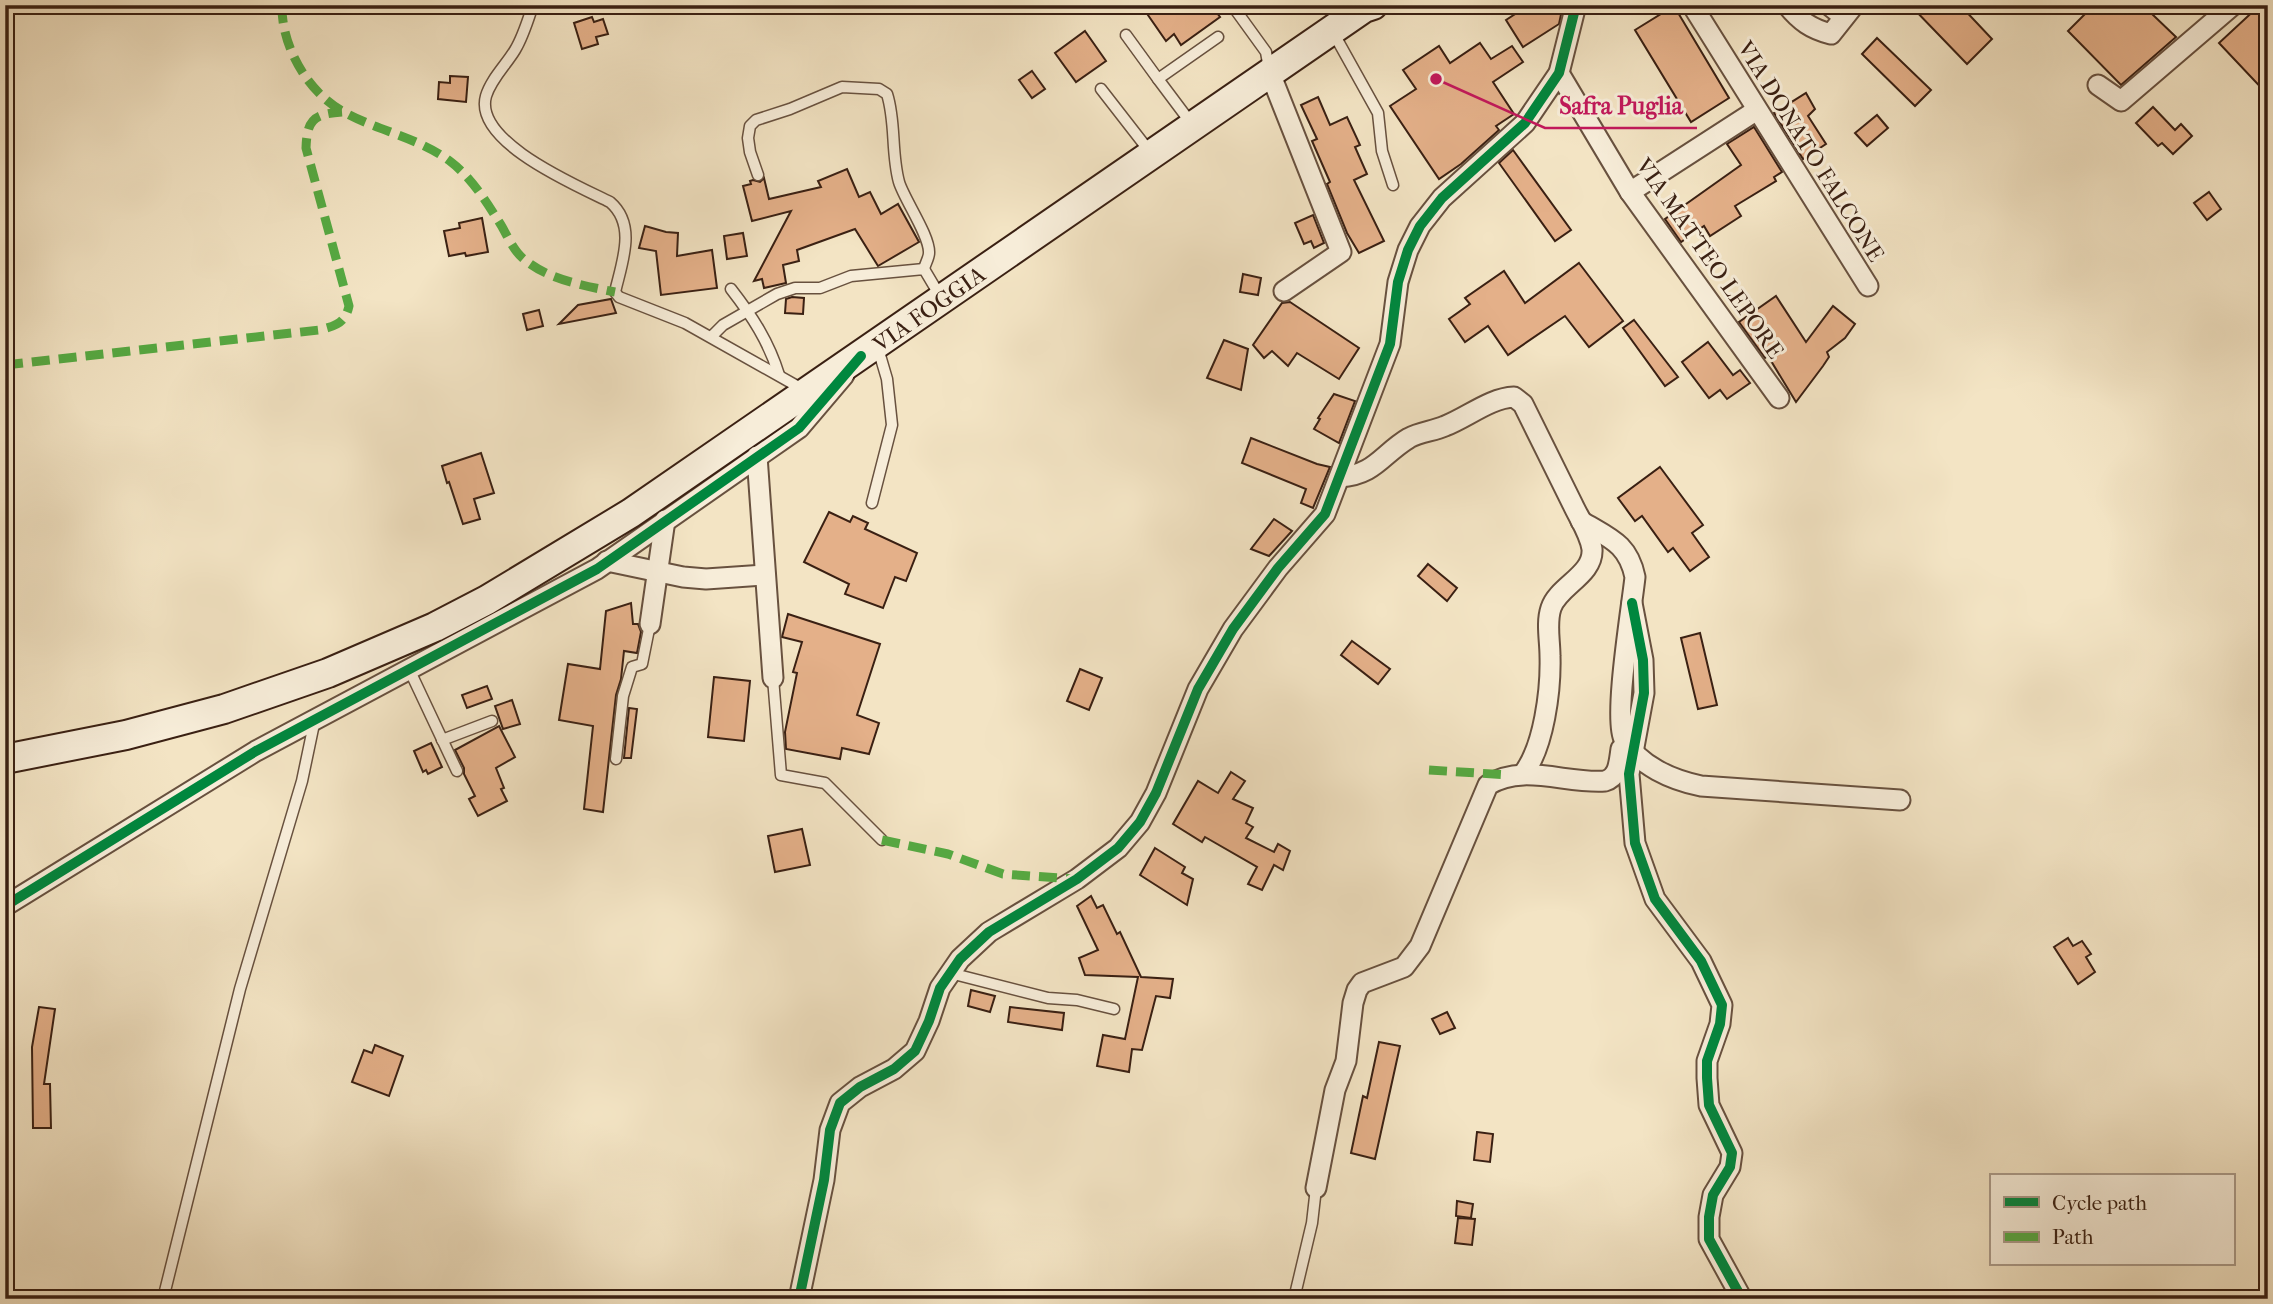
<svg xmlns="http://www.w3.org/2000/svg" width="2273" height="1304" viewBox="0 0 2273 1304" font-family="'IM FELL French Canon',serif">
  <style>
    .building { fill: #e4b089; stroke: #3a2013; stroke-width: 2 }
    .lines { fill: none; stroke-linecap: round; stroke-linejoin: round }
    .lane-casing { stroke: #68513f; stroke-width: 13 }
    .street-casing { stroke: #68513f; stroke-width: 23 }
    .secondary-casing { stroke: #3a2013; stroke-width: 32 }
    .lane { stroke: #f7edd9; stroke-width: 10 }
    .street { stroke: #f7edd9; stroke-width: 19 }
    .secondary { stroke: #f7edd9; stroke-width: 28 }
    .quiet { stroke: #55aa42; stroke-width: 9; stroke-dasharray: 18 9; stroke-linecap: butt }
    .cycleway-casing { stroke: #f7edd9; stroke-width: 15 }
    .cycleway { stroke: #00873e; stroke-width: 10 }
    .labels { text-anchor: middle; stroke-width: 6; stroke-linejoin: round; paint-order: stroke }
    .street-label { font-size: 23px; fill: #3a2013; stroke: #f7edd9 }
    .leader { fill: none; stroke: #c2185b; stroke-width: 2.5 }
    .callout-dot { fill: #c2185b; stroke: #f7edd9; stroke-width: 2.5 }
    .callout-label { font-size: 24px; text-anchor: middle; font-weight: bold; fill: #c2185b; stroke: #f7edd9; stroke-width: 6; stroke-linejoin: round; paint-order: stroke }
  </style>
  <rect width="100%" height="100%" fill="#f3e4c4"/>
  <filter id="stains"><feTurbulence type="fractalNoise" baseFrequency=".00286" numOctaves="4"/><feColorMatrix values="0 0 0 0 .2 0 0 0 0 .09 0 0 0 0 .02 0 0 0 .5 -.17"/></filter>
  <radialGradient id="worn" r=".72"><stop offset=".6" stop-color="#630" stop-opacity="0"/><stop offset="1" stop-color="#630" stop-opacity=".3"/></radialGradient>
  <g class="building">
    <polygon points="1141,5 1211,5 1220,17 1181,45 1174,34 1166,41"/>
    <polygon points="1529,5 1563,5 1559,24 1523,47 1506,20"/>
    <polygon points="1910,5 1960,5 1992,39 1967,64"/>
    <polygon points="2094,5 2161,5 2152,14 2176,37 2121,85 2068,31"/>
    <polygon points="2260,5 2268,5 2268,95 2219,43"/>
    <polygon points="1674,6 1729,98 1691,122 1635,30"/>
    <polygon points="592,17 594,22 603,19 608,34 596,37 598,44 582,49 574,23"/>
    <polygon points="1085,31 1106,61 1076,82 1055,53"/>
    <polygon points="1877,38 1931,90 1915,106 1862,54"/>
    <polygon points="1480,43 1491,59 1512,46 1523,62 1493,82 1514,114 1496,126 1499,130 1461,164 1439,179 1390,106 1416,89 1403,70 1439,46 1450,63"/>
    <polygon points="1032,71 1045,89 1032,98 1019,80"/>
    <polygon points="450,76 468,77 466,102 438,99 439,82 450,83"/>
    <polygon points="1806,93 1815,109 1808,116 1826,144 1803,159 1774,113"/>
    <polygon points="1318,97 1330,125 1347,117 1360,145 1355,147 1367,174 1354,180 1384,241 1359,253 1347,233 1327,184 1330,182 1312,141 1317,139 1301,105"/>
    <polygon points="2153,107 2175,130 2181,124 2192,136 2173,154 2162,143 2158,146 2136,123"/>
    <polygon points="1877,115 1888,128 1867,146 1855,133"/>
    <polygon points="1754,127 1782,172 1774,177 1776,181 1735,206 1741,216 1710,236 1704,226 1681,242 1665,219 1741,165 1727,144"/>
    <polygon points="1513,150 1571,230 1555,241 1499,163"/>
    <polygon points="847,169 859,197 870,192 881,214 898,204 919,242 878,266 855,229 797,250 799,261 783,265 786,283 764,288 762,279 754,281 791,211 752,221 743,186 751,184 750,181 753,180 760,182 764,178 769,199 821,187 818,181"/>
    <polygon points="2209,192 2221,209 2207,220 2194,203"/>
    <polygon points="1313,215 1324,243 1314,248 1311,241 1304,244 1295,223"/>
    <polygon points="482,218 488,252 466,256 465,253 449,256 444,231 460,228 459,223"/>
    <polygon points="645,226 666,232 678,233 677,256 712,250 717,288 661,295 656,251 639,248"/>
    <polygon points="743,233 747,256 727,259 724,236"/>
    <polygon points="1579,263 1623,321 1589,347 1565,316 1508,355 1488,326 1465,342 1449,319 1470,304 1465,298 1504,271 1525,303"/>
    <polygon points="1243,274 1261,278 1258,295 1240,292"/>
    <polygon points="1776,296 1806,342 1833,306 1855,324 1845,338 1827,352 1829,357 1823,366 1796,402 1768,356 1765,358 1739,322"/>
    <polygon points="792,297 804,298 803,314 785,313 786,299"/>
    <polygon points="611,299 616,313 559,324 578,305"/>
    <polygon points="1290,302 1359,348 1339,379 1297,353 1288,366 1272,351 1264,358 1253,345 1282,303"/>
    <polygon points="539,310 543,326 527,330 523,314"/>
    <polygon points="1634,320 1678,377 1665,386 1623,328"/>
    <polygon points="1224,340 1248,349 1241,390 1207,378"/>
    <polygon points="1708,342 1733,375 1740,370 1750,383 1727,399 1720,390 1709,398 1682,362"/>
    <polygon points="1334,394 1355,401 1339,443 1314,429 1320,419 1318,418"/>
    <polygon points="1251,438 1317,464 1330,467 1313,508 1301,503 1306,489 1242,463"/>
    <polygon points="481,453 494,493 474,499 480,519 463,524 449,482 447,483 442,466"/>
    <polygon points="1660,467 1703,525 1692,533 1709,557 1690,571 1673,548 1668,552 1642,516 1635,521 1618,498"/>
    <polygon points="829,512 850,522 853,516 868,523 865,529 917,553 906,581 895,577 883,608 845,594 849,584 804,562"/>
    <polygon points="1274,519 1292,531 1269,556 1251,549"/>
    <polygon points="1428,564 1457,588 1447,601 1418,576"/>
    <polygon points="631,603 633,624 638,624 641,632 637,653 624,651 621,679 616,695 603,812 584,809 593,726 559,720 568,664 600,669 606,611"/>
    <polygon points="788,614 880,644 857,715 879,723 869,754 842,748 840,759 786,749 785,732 797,673 793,672 802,642 782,637"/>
    <polygon points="1700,633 1717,705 1698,709 1681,638"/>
    <polygon points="1352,641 1390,669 1378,684 1341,655"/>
    <polygon points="1080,669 1102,678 1089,710 1067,701"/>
    <polygon points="714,677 750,681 744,741 708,737"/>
    <polygon points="487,686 492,699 467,708 462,695"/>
    <polygon points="512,700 520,724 503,729 495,706"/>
    <polygon points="629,708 637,709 631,758 624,758"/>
    <polygon points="499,726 515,757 496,768 504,788 501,789 507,801 478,816 469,799 475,796 464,774 464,768 455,750"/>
    <polygon points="431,743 442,767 428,774 426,770 423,772 414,751"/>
    <polygon points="1231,772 1245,781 1233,799 1253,808 1246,823 1253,827 1246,838 1274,852 1278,844 1290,851 1283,870 1274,865 1262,890 1248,884 1257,867 1205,837 1202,842 1173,824 1198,781 1218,793"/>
    <polygon points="802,829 810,865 775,872 768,836"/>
    <polygon points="1155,848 1185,867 1182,873 1193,879 1187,905 1140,875"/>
    <polygon points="1091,896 1097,908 1103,905 1117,934 1120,932 1141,977 1173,979 1170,998 1156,996 1142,1050 1132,1049 1129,1072 1097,1066 1103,1035 1125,1039 1138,977 1085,975 1079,958 1098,950 1077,906"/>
    <polygon points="2068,938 2073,946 2082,941 2091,954 2086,957 2095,972 2078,984 2054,947"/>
    <polygon points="971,990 995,996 990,1012 968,1006"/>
    <polygon points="39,1007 55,1009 44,1084 50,1084 51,1128 33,1128 32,1047"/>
    <polygon points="1010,1007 1064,1013 1062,1030 1008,1022"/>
    <polygon points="1447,1012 1455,1028 1440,1034 1432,1019"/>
    <polygon points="1379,1042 1400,1046 1375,1159 1351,1153 1363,1096 1367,1098"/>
    <polygon points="375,1045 403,1056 389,1096 352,1082 364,1050 372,1053"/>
    <polygon points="1477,1132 1493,1134 1490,1162 1474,1160"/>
    <polygon points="1457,1201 1473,1204 1471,1218 1456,1216"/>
    <polygon points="1458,1218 1475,1219 1472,1245 1455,1243"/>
  </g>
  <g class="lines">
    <defs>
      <g id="lane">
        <path d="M533 5C528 20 523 37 515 50 506 65 491 79 486 96 473 142 578 186 610 202 637 225 622 262 615 292L619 297 685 323 804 390"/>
        <polyline points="1232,5 1266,52 1269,69"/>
        <polyline points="1334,34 1378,113 1382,151 1393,185"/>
        <polyline points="1126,35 1158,79"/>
        <polyline points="1101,89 1150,152"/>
        <polyline points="1191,123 1158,79 1218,37"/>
        <path d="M758 175 750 152 748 138 750 126 756 120 790 109 842 87 879 89 887 94C896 122 891 153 899 182 904 199 930 236 929 253 929 258 925 264 924 269"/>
        <path d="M731 289C752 316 769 342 779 375"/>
        <polyline points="711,337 723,325 777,294 795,288 820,288 851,276 924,269 940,296"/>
        <polyline points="872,503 892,425 887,379 877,345"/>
        <polyline points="409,669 457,771"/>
        <polyline points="773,678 781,775 825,783 882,840"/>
        <polyline points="442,740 492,721"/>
        <polyline points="616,759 623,696 632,667 642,664 650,624"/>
        <polyline points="950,973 1048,998 1077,1000 1114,1009"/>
        <polyline points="163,1299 240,989 302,781 315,719"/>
        <polyline points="1294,1299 1312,1223 1316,1188"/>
      </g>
      <g id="street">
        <polyline points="1692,5 1868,286"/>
        <path d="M1787 5C1800 21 1811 29 1831 34L1854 5"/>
        <polyline points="1829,5 1844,17"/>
        <polyline points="1270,73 1341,252 1284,291"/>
        <polyline points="1559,73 1630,192 1779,398"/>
        <polyline points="2098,85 2121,101 2233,5"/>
        <polyline points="1630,192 1757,110"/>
        <polyline points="757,456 773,678"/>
        <path d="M1340 477C1375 475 1382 454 1409 438 1420 432 1434 431 1445 426 1468 417 1490 398 1514 397L1523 404C1540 438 1556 471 1573 505 1579 518 1590 534 1592 549 1594 575 1558 586 1551 608 1546 623 1550 640 1550 656 1551 690 1544 747 1523 774"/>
        <path d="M1581 521C1609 538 1628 543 1635 577 1632 606 1613 720 1624 739 1639 766 1672 780 1701 786L1900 800"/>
        <polyline points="607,561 683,577 706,579 765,575"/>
        <polyline points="1632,603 1643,660 1644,693 1629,774 1635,843 1655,899 1701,961 1722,1005 1720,1024 1707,1061 1707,1078 1709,1105 1732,1153 1730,1167 1713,1195 1709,1217 1709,1239 1742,1299"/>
        <polyline points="650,624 665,520"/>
        <polyline points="5,906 256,751 597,569 799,428 844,375"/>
        <path d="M1316 1188 1335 1090 1346 1061 1353 1003 1357 990 1362 983 1404 967 1420 946 1488 785C1523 763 1566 784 1605 781 1619 777 1619 762 1621 749"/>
        <polyline points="799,1299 824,1180 830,1130 840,1103 860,1087 894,1069 915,1051 929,1021 940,988 960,959 989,932 1077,879 1118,848 1140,822 1156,793 1198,689 1233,629 1278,568 1325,514 1390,344 1398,282 1408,250 1420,226 1442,198 1525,123 1559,73 1576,5"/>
      </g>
      <polyline id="secondary" points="5,759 126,735 224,709 328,673 435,627 487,600 631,513 1364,8 1373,5"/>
    </defs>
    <use href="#lane" class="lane-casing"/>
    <use href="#street" class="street-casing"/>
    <use href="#secondary" class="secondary-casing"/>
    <use href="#lane" class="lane"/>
    <use href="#street" class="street"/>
    <use href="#secondary" class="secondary"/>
    <g class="quiet">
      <path d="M282 5C281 46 308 93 344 112 378 131 420 138 451 162 472 178 487 203 501 225 508 237 514 252 525 260 549 280 586 286 615 292"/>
      <path d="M5 365 319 330C335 326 345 324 349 306L306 148C307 119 314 114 342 112"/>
      <polyline points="1429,770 1509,775"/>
      <polyline points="882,840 948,854 1003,874 1073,879"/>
    </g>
    <defs>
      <g id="cycleway">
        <polyline points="1632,603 1643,660 1644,693 1629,774 1635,843 1655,899 1701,961 1722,1005 1720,1024 1707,1061 1707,1078 1709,1105 1732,1153 1730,1167 1713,1195 1709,1217 1709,1239 1742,1299"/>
        <polyline points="5,906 256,751 597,569 799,428 861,356"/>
        <polyline points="799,1299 824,1180 830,1130 840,1103 860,1087 894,1069 915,1051 929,1021 940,988 960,959 989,932 1077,879 1118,848 1140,822 1156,793 1198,689 1233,629 1278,568 1325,514 1390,344 1398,282 1408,250 1420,226 1442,198 1525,123 1559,73 1576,5"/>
      </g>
    </defs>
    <use href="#cycleway" class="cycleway-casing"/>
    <use href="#cycleway" class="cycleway"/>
  </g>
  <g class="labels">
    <g class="street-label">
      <text transform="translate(1811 151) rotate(58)" y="8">VIA DONATO FALCONE</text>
      <text transform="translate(1710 258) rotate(55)" y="8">VIA MATTEO LEPORE</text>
      <text transform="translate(929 309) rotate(-35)" y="8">VIA FOGGIA</text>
    </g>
  </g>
  <path class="leader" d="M1436 79L1545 128H1697"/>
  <circle class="callout-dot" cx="1436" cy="79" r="7"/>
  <g class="callout-label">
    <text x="1621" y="114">Safra Puglia</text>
  </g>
  <rect width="2273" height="1304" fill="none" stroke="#f3e4c4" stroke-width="28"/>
  <rect x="7" y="7" width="2259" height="1290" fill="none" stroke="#3a2013" stroke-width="3.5"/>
  <rect x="14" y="14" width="2245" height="1276" fill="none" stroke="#3a2013" stroke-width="2"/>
  <rect x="1990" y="1174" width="245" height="91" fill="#f7edd9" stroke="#ab9b8a" stroke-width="2"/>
  <rect x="2004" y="1197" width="35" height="10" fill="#00873e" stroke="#ab9b8a" stroke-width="2"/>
  <text x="2052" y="1210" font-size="21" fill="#3a2013">Cycle path</text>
  <rect x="2004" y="1232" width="35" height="10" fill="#55aa42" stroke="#ab9b8a" stroke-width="2"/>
  <text x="2052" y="1244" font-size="21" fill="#3a2013">Path</text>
  <rect width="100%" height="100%" filter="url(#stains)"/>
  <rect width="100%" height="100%" fill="url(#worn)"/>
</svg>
